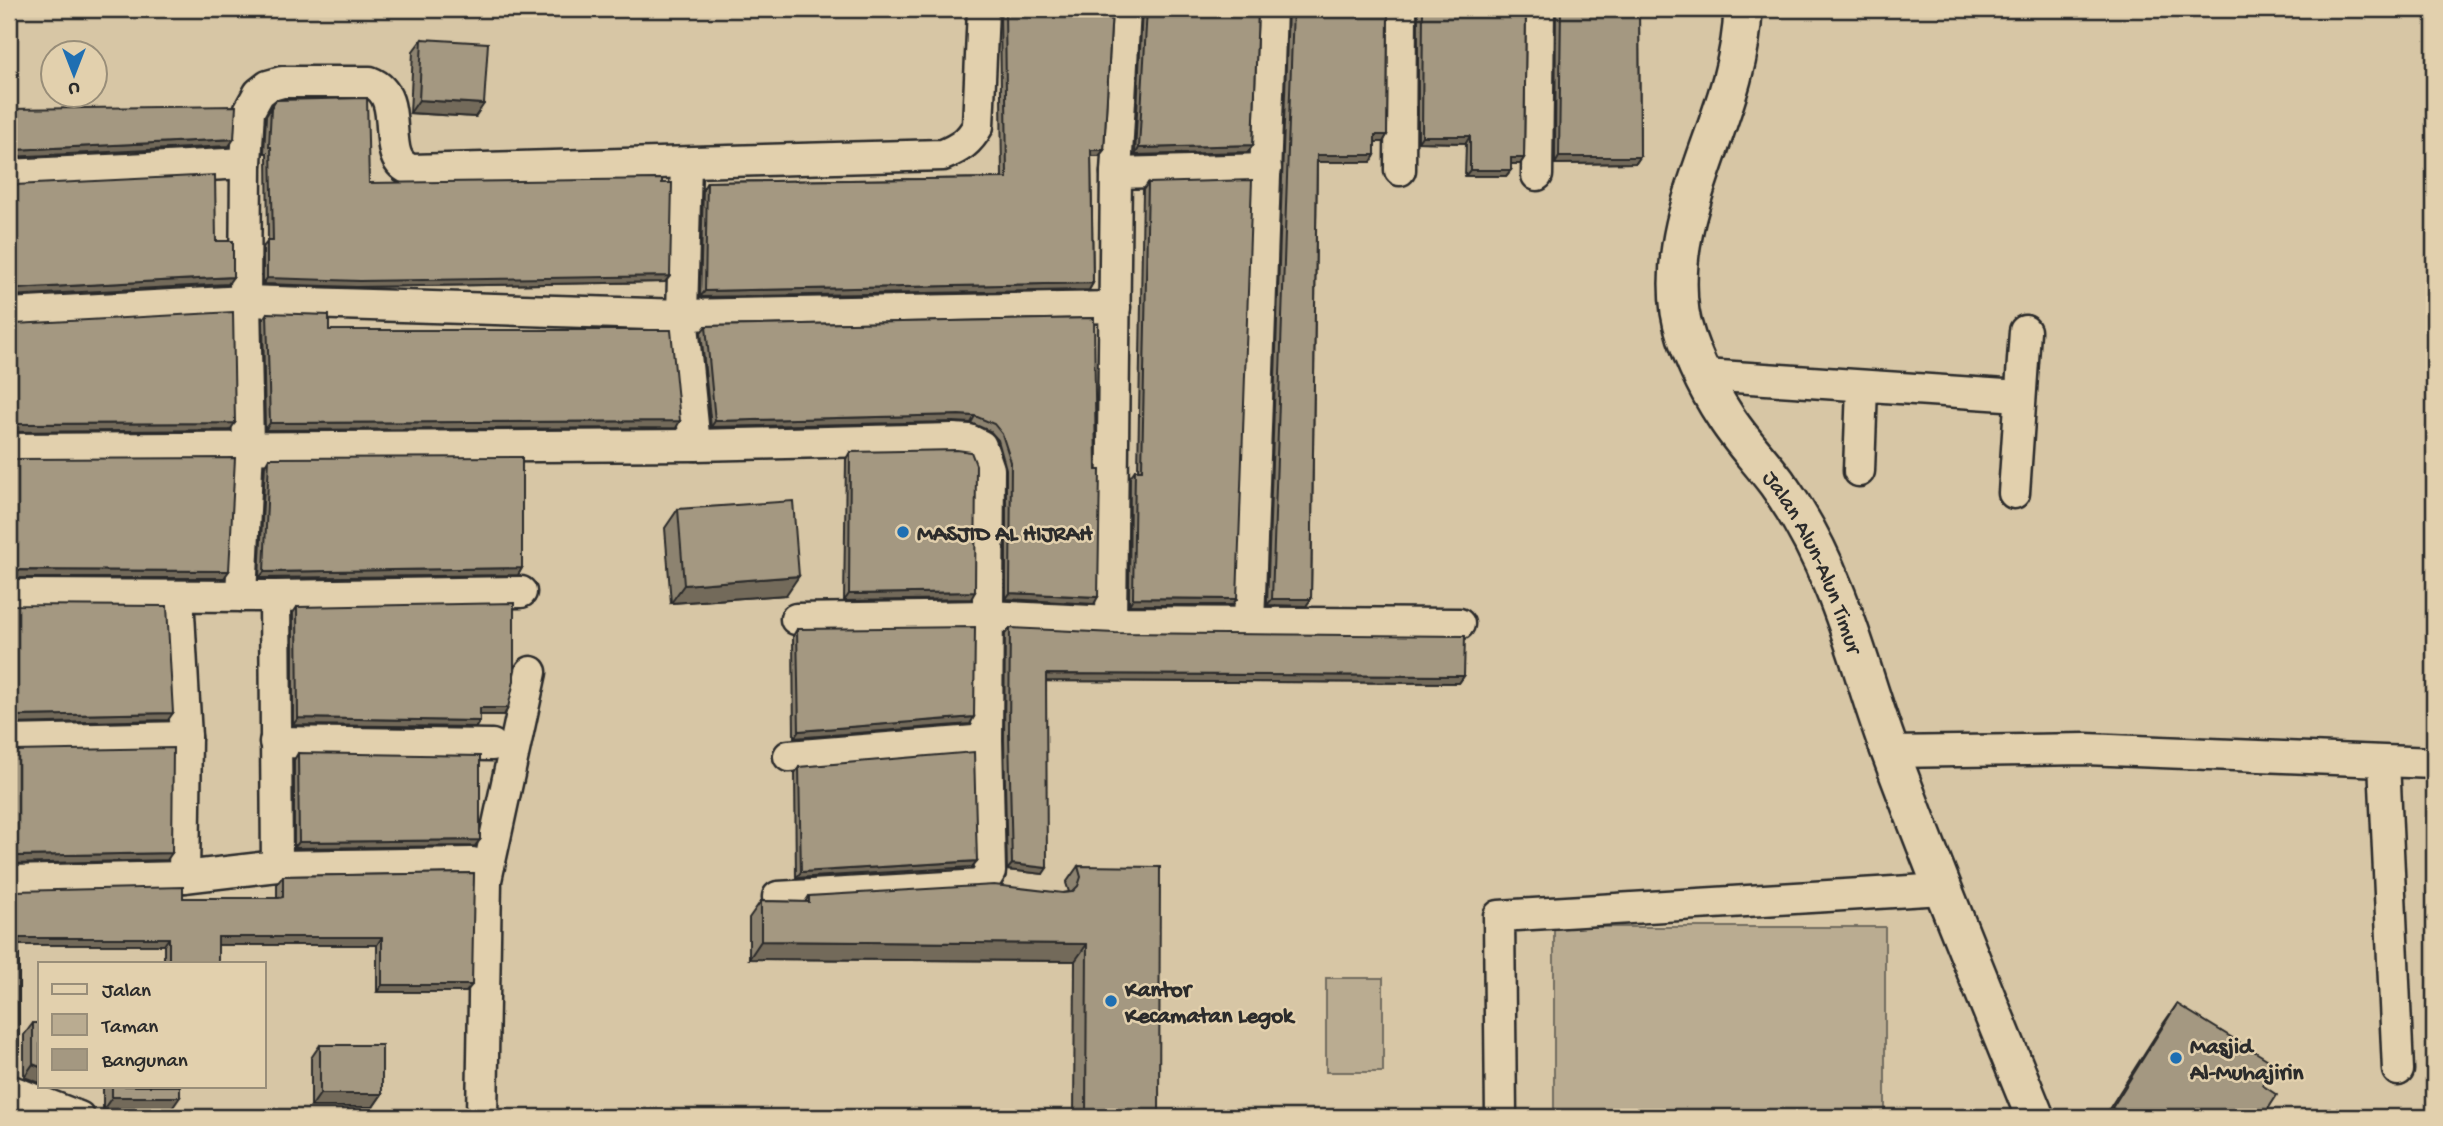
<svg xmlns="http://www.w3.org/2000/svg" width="2443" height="1126" viewBox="0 0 2443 1126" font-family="'Gochi Hand',sans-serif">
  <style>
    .green { fill: #baac91; stroke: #726c5e; stroke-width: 2 }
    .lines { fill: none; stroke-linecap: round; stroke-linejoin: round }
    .minor-casing { stroke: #2b2b2b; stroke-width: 35 }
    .tertiary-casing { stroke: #2b2b2b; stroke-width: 42 }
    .minor { stroke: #e2d0ad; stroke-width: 30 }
    .tertiary { stroke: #e2d0ad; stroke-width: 37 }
    .wall { fill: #8d836f; stroke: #2b2b2b; stroke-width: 2 }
    .shaded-wall { fill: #736a5a; stroke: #2b2b2b; stroke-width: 2 }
    .building { fill: #a49881; stroke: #2b2b2b; stroke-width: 2 }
    .poi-dot { fill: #1f6fb2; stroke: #e2d0ad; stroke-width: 2.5 }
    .labels { text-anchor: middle; stroke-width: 5; stroke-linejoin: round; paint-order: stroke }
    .poi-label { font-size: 23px; font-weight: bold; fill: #2b2b2b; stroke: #e2d0ad; text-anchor: start }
    .street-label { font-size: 23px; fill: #2b2b2b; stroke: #e2d0ad }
  </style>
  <rect width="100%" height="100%" fill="#d7c6a5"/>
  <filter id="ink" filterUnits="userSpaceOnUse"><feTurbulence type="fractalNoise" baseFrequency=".0143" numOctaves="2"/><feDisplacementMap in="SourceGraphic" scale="14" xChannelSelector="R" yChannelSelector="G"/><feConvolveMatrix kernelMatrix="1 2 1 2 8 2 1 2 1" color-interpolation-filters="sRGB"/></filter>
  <g filter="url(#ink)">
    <g class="green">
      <rect x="1554" y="927" width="331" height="190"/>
      <rect x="1326" y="978" width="57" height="94"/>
    </g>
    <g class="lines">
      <defs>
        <g id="minor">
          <polyline points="686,163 682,315 695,445"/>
          <polyline points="1400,170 1401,9"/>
          <polyline points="1116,173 1266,169"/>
          <polyline points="9,175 246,163"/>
          <polyline points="1537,175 1539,9"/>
          <polyline points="9,314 245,301 682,315 1115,307"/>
          <polyline points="1704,375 2020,396"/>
          <polyline points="9,449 695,445 953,439 969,440 981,446 989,469 987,740 990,872 982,885 778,897"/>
          <polyline points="1859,471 1862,386"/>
          <polyline points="2014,493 2025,331"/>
          <polyline points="9,595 275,596 521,592"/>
          <polyline points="178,596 186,737 184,877"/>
          <path d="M241 596 248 446 245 301 246 163 249 111 259 93 268 86 282 82H370C409 97 376 160 412 170L943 155C960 148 969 142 978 126L983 9"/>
          <polyline points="275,596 277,866"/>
          <polyline points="796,619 987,616 1111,622 1459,624"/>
          <polyline points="1111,622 1116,173 1125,9"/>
          <polyline points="1249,623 1271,9"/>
          <polyline points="9,741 186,737"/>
          <polyline points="275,742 492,745"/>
          <polyline points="1890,752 2086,749 2434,763"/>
          <polyline points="789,756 987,740"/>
          <polyline points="2384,762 2398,1070"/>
          <polyline points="9,881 184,877 277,866 472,863"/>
          <polyline points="9,1090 79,1117"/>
          <polyline points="482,1117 486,880 531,672"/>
          <polyline points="1501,1117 1499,916 1943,889"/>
        </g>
        <g id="tertiary">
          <path id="s1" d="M1743 9C1740 116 1665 204 1680 312 1685 344 1707 389 1725 416 1740 440 1760 460 1777 483 1799 514 1820 553 1834 589 1856 642 1870 699 1891 754 1936 876 1986 996 2035 1117"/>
        </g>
      </defs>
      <use href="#minor" class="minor-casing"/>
      <use href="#tertiary" class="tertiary-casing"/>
      <use href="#minor" class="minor"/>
      <use href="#tertiary" class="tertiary"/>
    </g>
    <g class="wall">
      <polygon points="1000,9 1112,9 1104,150 1099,156 1091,156 1093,283 1089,290 700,297 703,189 707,182 1002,178"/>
      <polygon points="1142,9 1258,9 1253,145 1248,152 1135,155"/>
      <polygon points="1288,9 1388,9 1387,135 1383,142 1375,142 1375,155 1371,162 1317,162 1311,599 1306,606 1267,605"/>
      <polygon points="1418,9 1526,9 1524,158 1520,164 1511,164 1511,170 1506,176 1465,176 1466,143 1418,142"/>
      <polygon points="1556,9 1639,9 1640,157 1636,163 1555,164"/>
      <polygon points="422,39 475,117 410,113 413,51"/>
      <polygon points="276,100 369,183 670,276 665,282 356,287 263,284 263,247 268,241 267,153 264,153 266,116"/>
      <polygon points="1148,183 1237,599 1232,605 1129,605 1130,477 1135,470 1138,470 1143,190"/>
      <polygon points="267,313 329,330 676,428 265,430 263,319"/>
      <polygon points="1094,318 1094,604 1006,599 1006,469 998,440 990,431 971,423 954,422 711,427 701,332 706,326"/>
      <polygon points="850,452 971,599 844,601 846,459"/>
      <polygon points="269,458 522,568 518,575 259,578 265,465"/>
      <polygon points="678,509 786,595 671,603 665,528"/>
      <polygon points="297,607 508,708 504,715 480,715 476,727 293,725 293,613"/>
      <polygon points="1010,628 1464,676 1459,683 1046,681 1043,874 1007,870 1004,740 1005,634"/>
      <polygon points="797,629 970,724 794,738 793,636"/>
      <polygon points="298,753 475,846 294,848 294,760"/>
      <polygon points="799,767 972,867 796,878 795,773"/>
      <polygon points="1078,866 1159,1117 1074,1117 1075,961 749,959 749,918 761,901 805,902 809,896 1063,893 1069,892 1066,883"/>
      <polygon points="474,873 466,992 377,992 377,945 218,945 218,963 164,963 164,945 19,945 19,1052 14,1059 9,1059 14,891 183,898 277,898 277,884 283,876"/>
      <polygon points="2177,1004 2262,1085 2263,1117 2104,1117 2161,1027"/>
      <polygon points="33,1023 40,1023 40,1083 24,1077 24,1035"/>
      <polygon points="320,1045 382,1094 373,1107 311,1107 311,1058"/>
      <polygon points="103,1086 180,1086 171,1110 103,1110"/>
    </g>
    <g class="shaded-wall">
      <polygon points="419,100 484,104 475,117 410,113"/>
      <polygon points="1375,135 1387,135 1383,142 1371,142"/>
      <polygon points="1422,136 1470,136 1466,143 1418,142"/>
      <polygon points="234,139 229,146 9,157 9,152 13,150"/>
      <polygon points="1253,145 1248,152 1135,155 1139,148"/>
      <polygon points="1091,150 1104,150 1099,156 1087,156"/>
      <polygon points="1317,155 1375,155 1371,162 1312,162"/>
      <polygon points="1559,157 1640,157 1636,163 1555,164"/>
      <polygon points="1511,158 1524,158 1520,164 1506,164"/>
      <polygon points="1470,170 1511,170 1506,176 1465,176"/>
      <polygon points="670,276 665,282 356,287 263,284 267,278"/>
      <polygon points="233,277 228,284 9,296 9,291 13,289"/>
      <polygon points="1093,283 1089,290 700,297 705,291"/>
      <polygon points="959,415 975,416 971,423 954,422 711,427 715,421"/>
      <polygon points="680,421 676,428 265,430 270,423"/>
      <polygon points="235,423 230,430 9,432 9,426 14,424"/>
      <polygon points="522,568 518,575 259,578 264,572"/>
      <polygon points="14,570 229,571 224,578 9,578 9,572"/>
      <polygon points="799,576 786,595 671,603 684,585"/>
      <polygon points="975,592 971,599 844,601 849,594"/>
      <polygon points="1010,593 1098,597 1094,604 1006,599"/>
      <polygon points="1133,598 1237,599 1232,605 1129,605"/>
      <polygon points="1272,599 1311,599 1306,606 1267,605"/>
      <polygon points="1046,674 1464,676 1459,683 1041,681"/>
      <polygon points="480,708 508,708 504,715 476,715"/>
      <polygon points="173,713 168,720 9,724 9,718 13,716"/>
      <polygon points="974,717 970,724 794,738 799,731"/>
      <polygon points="298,718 480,721 476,727 293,725"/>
      <polygon points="480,840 475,846 294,848 299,842"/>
      <polygon points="172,853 167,860 9,864 9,858 14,856"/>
      <polygon points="977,861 972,867 796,878 801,872"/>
      <polygon points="1012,864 1047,868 1043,874 1007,870"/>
      <polygon points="218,937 382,937 377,945 213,945"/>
      <polygon points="19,938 169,938 164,945 14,945"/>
      <polygon points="761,941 1087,944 1075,961 749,959"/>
      <polygon points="382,985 472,985 466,992 377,992"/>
      <polygon points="9,1052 19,1052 14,1059 9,1059"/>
      <polygon points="33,1064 40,1067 40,1083 24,1077"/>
      <polygon points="320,1094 382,1094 373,1107 311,1107"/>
      <polygon points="112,1097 180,1097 171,1110 103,1110"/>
    </g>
    <g class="building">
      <polygon points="1005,9 1112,9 1104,150 1091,150 1093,283 705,291 707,182 1007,178"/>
      <polygon points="1147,9 1258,9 1253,145 1139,148"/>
      <polygon points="1293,9 1388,9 1387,135 1375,135 1375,155 1317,155 1311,599 1272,599"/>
      <polygon points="1423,9 1526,9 1524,158 1511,158 1511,170 1470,170 1470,136 1422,136"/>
      <polygon points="1561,9 1639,9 1640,157 1559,157"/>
      <polygon points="422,39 488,43 484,104 419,100"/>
      <polygon points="367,98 369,183 662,179 662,183 672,183 670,276 360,281 267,278 267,241 273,241 271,147 269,147 271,109 276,100"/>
      <polygon points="236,106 234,139 13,150 9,152 9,109"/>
      <polygon points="215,175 216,241 233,241 233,277 13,289 9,291 9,184 15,185"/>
      <polygon points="1252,180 1237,599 1133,598 1135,470 1142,470 1148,183"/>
      <polygon points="233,312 235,423 14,424 9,426 9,323 15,324"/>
      <polygon points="267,313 329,315 329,330 671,330 680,421 270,423"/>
      <polygon points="1094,318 1096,470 1100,470 1098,597 1010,593 1011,462 1002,434 994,424 975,416 959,415 715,421 706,326"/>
      <polygon points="957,450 971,452 976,465 975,592 849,594 850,452"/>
      <polygon points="522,457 522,568 264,572 269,458"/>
      <polygon points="9,458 14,459 235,458 229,571 14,570 9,572"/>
      <polygon points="793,501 799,576 684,585 678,509"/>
      <polygon points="514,603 514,681 508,708 480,708 480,721 298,718 297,607"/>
      <polygon points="9,604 13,605 167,606 173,713 13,716 9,718"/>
      <polygon points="975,627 974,717 799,731 797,629"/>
      <polygon points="1010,628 1115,633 1465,636 1464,676 1046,674 1047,868 1012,864 1009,733"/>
      <polygon points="173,748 172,853 14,856 9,858 9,750 14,751"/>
      <polygon points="974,752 977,861 801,872 799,767"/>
      <polygon points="298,753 480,756 480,840 299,842"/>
      <polygon points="1078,866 1160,867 1159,1117 1086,1117 1087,944 761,941 761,901 809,902 809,896 994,885 1063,893 1072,892 1078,886 1081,877"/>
      <polygon points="474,873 472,985 382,985 382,937 218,937 218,963 169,963 169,938 19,938 19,1052 9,1052 9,890 14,891 183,887 183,898 279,898 283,897 283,876"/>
      <polygon points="2177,1004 2275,1064 2262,1085 2277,1095 2263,1117 2127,1117 2112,1108"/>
      <polygon points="33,1023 40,1023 40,1067 33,1064"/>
      <rect x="320" y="1045" width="62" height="49"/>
      <rect x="112" y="1086" width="68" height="11"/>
    </g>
  </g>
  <g class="poi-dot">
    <circle cx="903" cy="532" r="7"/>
    <circle cx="1111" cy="1001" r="7"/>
    <circle cx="2176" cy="1058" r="7"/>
  </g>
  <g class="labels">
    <g class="poi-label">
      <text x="917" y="540">MASJID AL HIJRAH</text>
      <text x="1125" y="996">Kantor<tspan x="1125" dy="26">Kecamatan Legok</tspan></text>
      <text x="2190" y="1053">Masjid<tspan x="2190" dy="26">Al-Muhajirin</tspan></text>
    </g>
    <g class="street-label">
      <text dy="8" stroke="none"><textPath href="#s1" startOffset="598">Jalan Alun-Alun Timur</textPath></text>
    </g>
  </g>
  <rect width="2443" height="1126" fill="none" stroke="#e2d0ad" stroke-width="35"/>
  <rect x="18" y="18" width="2408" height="1091" fill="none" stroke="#2b2b2b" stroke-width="2.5" filter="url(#ink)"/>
  <rect x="38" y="962" width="228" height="126" fill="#e2d0ad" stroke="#998e79" stroke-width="2"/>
  <rect x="52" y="984" width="35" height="10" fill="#e2d0ad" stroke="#998e79" stroke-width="2"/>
  <text x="102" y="996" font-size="21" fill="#2b2b2b">Jalan</text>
  <rect x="52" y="1014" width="35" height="21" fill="#baac91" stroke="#998e79" stroke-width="2"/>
  <text x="102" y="1032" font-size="21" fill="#2b2b2b">Taman</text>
  <rect x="52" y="1049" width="35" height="21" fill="#a49881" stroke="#998e79" stroke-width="2"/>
  <text x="102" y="1066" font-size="21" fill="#2b2b2b">Bangunan</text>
  <g transform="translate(74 74) rotate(180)"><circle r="33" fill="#e2d0ad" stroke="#998e79" stroke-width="2"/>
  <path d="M0-5L12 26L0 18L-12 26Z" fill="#1f6fb2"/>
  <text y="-10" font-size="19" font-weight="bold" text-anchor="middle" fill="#2b2b2b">U</text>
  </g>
</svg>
